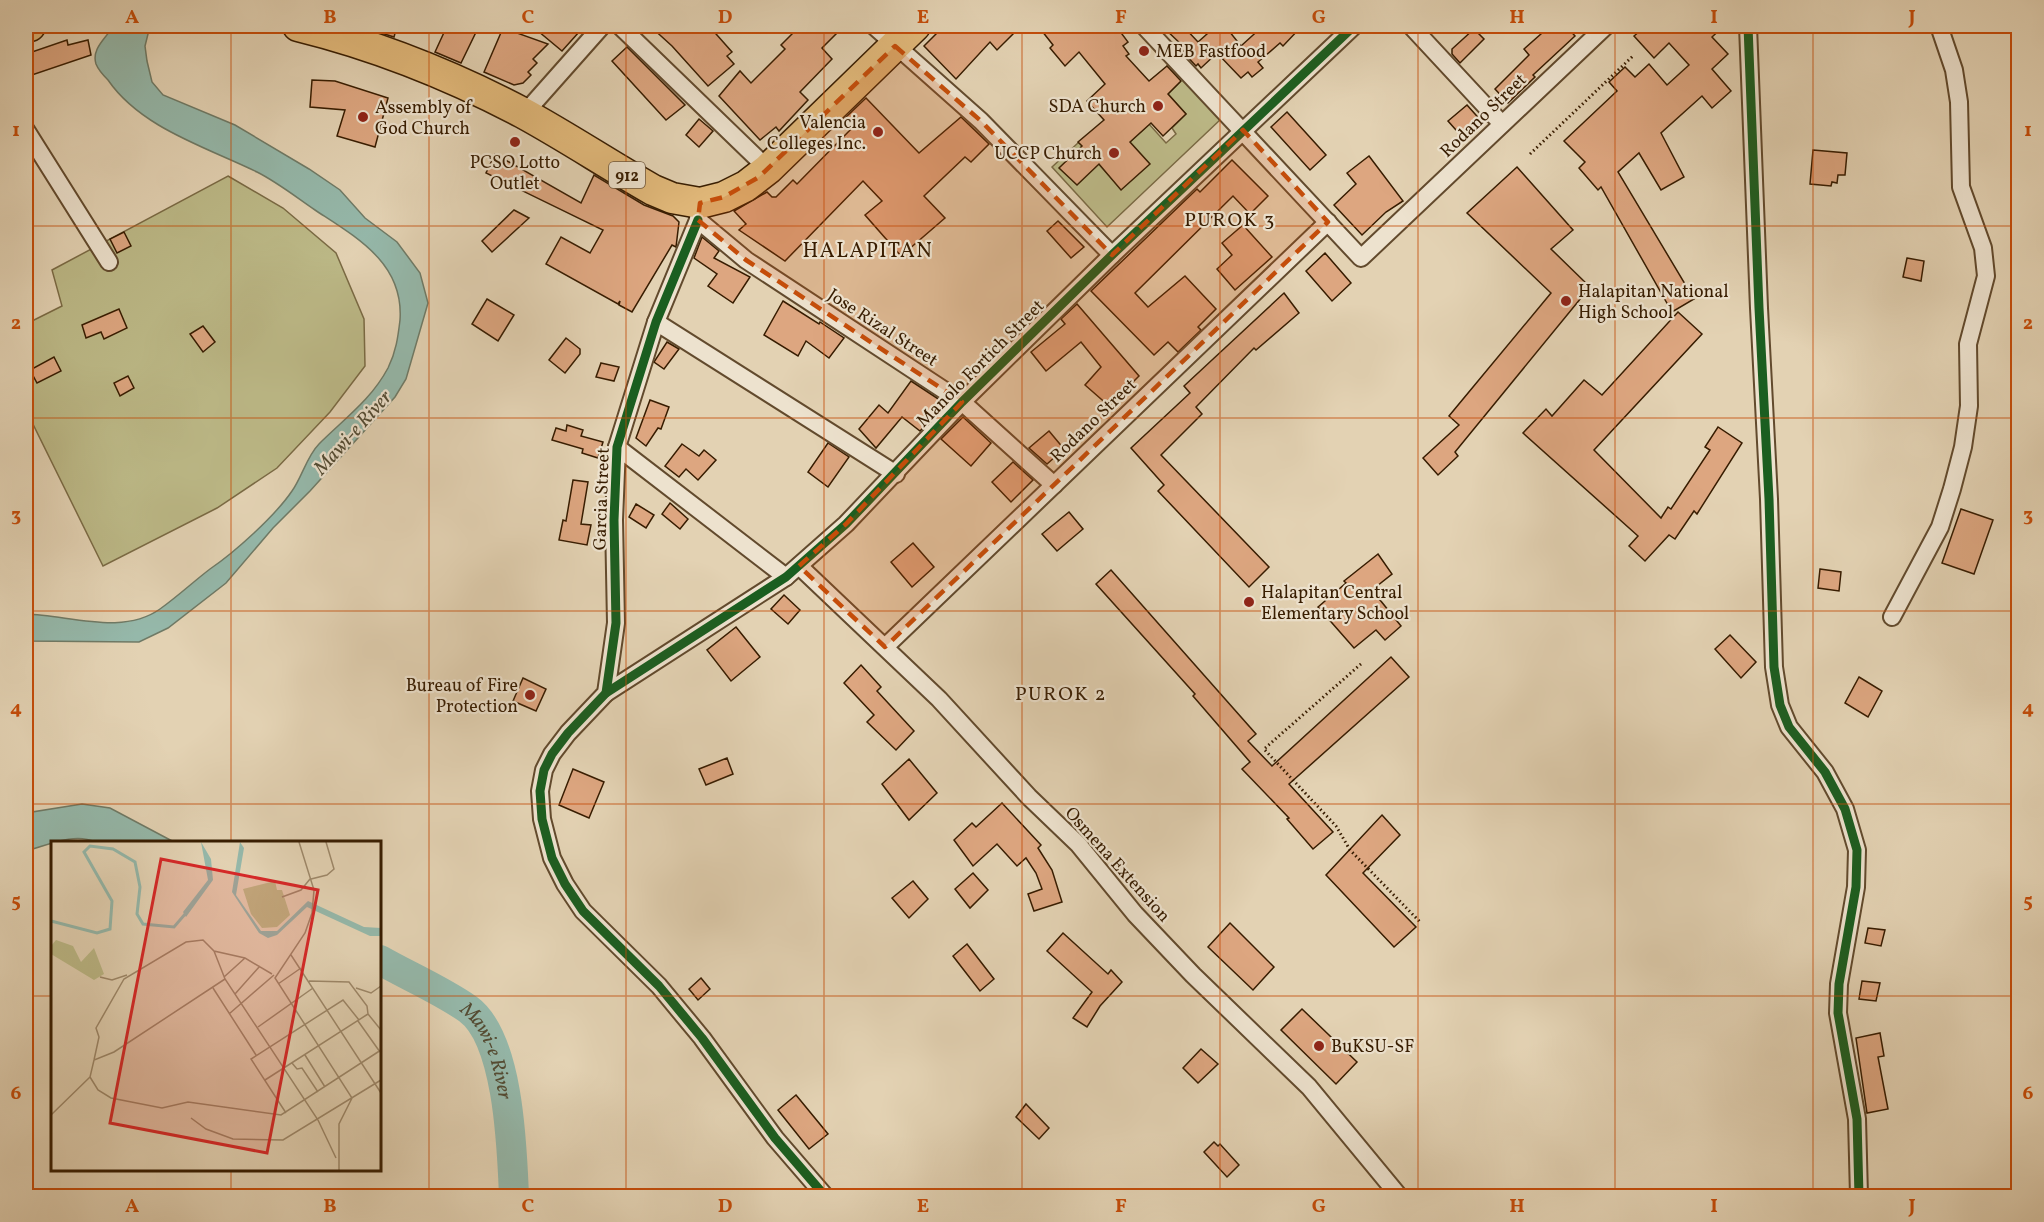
<svg xmlns="http://www.w3.org/2000/svg" width="2044" height="1222" viewBox="0 0 2044 1222" font-family="Vollkorn,serif">
  <style>
    .green { fill: #bcb987; stroke: #7a6a44; stroke-width: 1.5 }
    .water { fill: #95b8aa; stroke: #6f7a66; stroke-width: 1.5 }
    .lines { fill: none; stroke-linecap: round; stroke-linejoin: round }
    .river { stroke: #95b8aa; stroke-width: 30 }
    .building { fill: #dda680; stroke: #371c00; stroke-width: 1.5 }
    .street-casing { stroke: #624a2d; stroke-width: 20 }
    .highway-casing { stroke: #371c00; stroke-width: 33 }
    .path { stroke: #371c00; stroke-width: 3; stroke-dasharray: 1.5 3; stroke-linecap: butt }
    .street { stroke: #ede2ce; stroke-width: 16 }
    .highway { stroke: #e2b97a; stroke-width: 30 }
    .cycleway-casing { stroke: #ede2ce; stroke-width: 13 }
    .cycleway { stroke: #1b5e20; stroke-width: 9 }
    .marked { fill: #c54d0a; fill-opacity: 0.2; stroke: #c54d0a; stroke-width: 4.5; stroke-dasharray: 12 8; stroke-linejoin: round }
    .grid { fill: none; stroke: #c54d0a; stroke-width: 1.5; stroke-opacity: 0.55 }
    .poi-dot { fill: #8f2418; stroke: #ede2ce; stroke-width: 2 }
    .labels { text-anchor: middle; stroke-width: 4.5; stroke-linejoin: round; paint-order: stroke }
    .shield { fill: #ede2ce; stroke: #6e573e; stroke-width: 1.5 }
    .shield-label { font-size: 16px; font-weight: bold; fill: #371c00 }
    .poi-label { font-size: 18px; fill: #371c00; stroke: #ede2ce; text-anchor: start }
    .street-label { font-size: 18px; fill: #371c00; stroke: #ede2ce }
    .neighbourhood-label { font-size: 20px; letter-spacing: 1.5px; fill: #371c00; stroke: #ede2ce }
    .water-label { font-size: 20px; font-style: italic; fill: #534b33; stroke: #ede2ce }
    .quarter-label { font-size: 21px; letter-spacing: 1.5px; fill: #371c00; stroke: #ede2ce }
    .inset-river { fill: none; stroke: #95b8aa; stroke-width: 3 }
    .inset-road { fill: none; stroke: #9e896b; stroke-width: 1.5 }
    .view { fill: #d62828; fill-opacity: 0.15; stroke: #d62828; stroke-width: 3 }
    .inset-edge { fill: none; stroke: #371c00; stroke-width: 3 }
    .neatline { fill: none; stroke: #c54d0a; stroke-width: 2 }
    .grid-label { font-size: 20px; text-anchor: middle; font-weight: bold; fill: #c54d0a }
  </style>
  <rect width="100%" height="100%" fill="#e3d2b3"/>
  <filter id="stains"><feTurbulence type="fractalNoise" baseFrequency=".00333" numOctaves="4"/><feColorMatrix values="0 0 0 0 .2 0 0 0 0 .09 0 0 0 0 .02 0 0 0 .5 -.17"/></filter>
  <radialGradient id="worn" r=".72"><stop offset=".6" stop-color="#630" stop-opacity="0"/><stop offset="1" stop-color="#630" stop-opacity=".3"/></radialGradient>
  <g class="green">
    <polygon points="1171,62 1221,119 1107,227 1052,167 1079,142 1121,189 1130,142 1149,124 1166,143 1176,134 1172,128 1186,114 1168,94 1180,82 1167,66"/>
    <polygon points="228,176 283,208 336,253 364,319 365,366 330,412 277,468 217,508 103,566 26,410 26,324 62,306 52,270"/>
  </g>
  <g class="water">
    <path d="M113 26H150L145 46 147 61 152 82 163 95 235 125 309 169 340 190 365 218 397 242 420 273 428 303 406 379 395 397 310 491 273 528 226 583 168 628 139 642 26 641V614C69 615 122 636 160 609 177 597 193 582 210 569 235 552 275 516 292 491 302 477 307 456 319 444 344 419 371 400 388 368 396 352 398 337 400 320 404 263 356 237 315 210 296 197 277 182 257 172 206 147 141 128 108 80 104 76 98 69 96 64 91 48 107 38 113 26Z"/>
    <path d="M82 804 110 808 174 842H95C74 832 46 846 26 851V813Z"/>
  </g>
  <g class="lines">
    <path class="river" id="s1" d="M380 960C408 976 441 990 468 1009 509 1039 512 1149 514 1196"/>
  </g>
  <g class="building">
    <polygon points="359,26 397,26 394,37"/>
    <polygon points="447,26 479,26 461,63 435,52"/>
    <polygon points="532,26 572,26 579,32 562,51"/>
    <polygon points="650,26 709,26 732,52 727,56 734,64 708,86 672,46"/>
    <polygon points="800,26 844,26 822,48 832,59 800,92 808,100 779,131 776,127 760,140 719,96 740,71 751,83 785,49 781,45"/>
    <polygon points="944,26 1005,26 1013,34 997,50 990,42 956,79 924,46"/>
    <polygon points="1038,26 1116,26 1128,42 1123,46 1129,54 1126,56 1149,81 1167,66 1181,81 1168,94 1186,114 1163,136 1151,123 1130,142 1150,164 1121,190 1099,164 1077,185 1059,168 1082,146 1078,142 1104,120 1087,101 1105,84 1079,52 1065,66 1050,48 1053,45"/>
    <polygon points="1162,26 1183,26 1198,42 1216,26 1225,26 1241,46 1263,26 1302,26 1283,46 1280,43 1258,62 1263,68 1252,77 1248,72 1241,78 1217,53 1201,68 1198,64 1196,66 1183,52 1186,49"/>
    <polygon points="1550,26 1566,26 1575,36 1533,75 1535,77 1508,103 1495,89 1529,55 1524,49"/>
    <polygon points="1646,26 1724,26 1712,37 1728,54 1712,69 1731,91 1712,108 1702,96 1661,133 1684,177 1661,190 1639,153 1618,172 1694,299 1672,312 1601,187 1598,190 1579,168 1585,162 1564,141 1617,91 1609,82 1625,67 1635,77 1649,64 1667,85 1689,65 1669,43 1654,58 1634,36"/>
    <polygon points="503,28 548,44 533,59 537,63 528,72 531,75 523,83 514,85 484,72"/>
    <polygon points="1474,29 1484,39 1460,63 1452,54 1452,49"/>
    <polygon points="67,40 68,45 88,40 91,55 26,77 26,54"/>
    <polygon points="627,47 685,105 666,120 612,61"/>
    <polygon points="312,80 335,81 388,98 375,147 337,136 345,110 310,107"/>
    <polygon points="866,98 919,153 961,117 989,144 971,162 965,157 924,196 945,218 901,256 865,215 882,201 863,181 785,261 739,230 746,224 734,211 767,192 772,197 776,197 793,180 797,184 853,127 844,119"/>
    <polygon points="1467,105 1483,123 1464,139 1448,121"/>
    <polygon points="1287,112 1326,155 1310,170 1271,127"/>
    <polygon points="699,119 713,131 699,147 686,135"/>
    <polygon points="1813,150 1847,153 1845,175 1838,175 1837,183 1832,182 1831,186 1810,184"/>
    <polygon points="495,154 581,203 594,175 644,205 673,216 679,222 676,247 672,245 632,312 619,305 620,301 618,304 546,264 561,237 590,253 603,230 486,173"/>
    <polygon points="1369,156 1403,201 1386,212 1362,235 1334,205 1356,184 1347,173"/>
    <polygon points="1232,160 1268,196 1250,214 1233,196 1135,293 1148,307 1185,276 1216,309 1198,327 1201,330 1178,352 1168,342 1154,355 1091,291 1197,189 1200,192"/>
    <polygon points="1517,167 1573,230 1551,249 1590,287 1455,452 1458,456 1438,475 1423,458 1459,425 1449,416 1551,293 1467,213"/>
    <polygon points="514,210 529,218 492,252 482,241"/>
    <polygon points="1058,221 1084,247 1071,258 1047,231"/>
    <polygon points="1243,225 1272,257 1235,290 1217,269 1232,255 1222,243"/>
    <polygon points="124,232 131,246 117,253 110,239"/>
    <polygon points="702,237 719,251 714,258 750,277 733,303 708,286 717,274 694,258"/>
    <polygon points="1325,253 1351,283 1332,301 1306,271"/>
    <polygon points="1907,258 1924,261 1921,281 1903,277"/>
    <polygon points="1284,293 1299,313 1256,350 1254,348 1196,407 1202,414 1161,455 1269,567 1249,587 1158,491 1164,485 1131,448 1190,393 1184,386"/>
    <polygon points="487,299 514,315 498,341 472,324"/>
    <polygon points="783,301 819,324 820,322 844,338 829,358 806,341 798,356 764,335"/>
    <polygon points="1077,304 1139,376 1109,406 1085,385 1101,367 1081,342 1046,371 1031,352 1065,324 1061,319"/>
    <polygon points="119,309 127,328 104,339 101,332 86,338 82,325"/>
    <polygon points="1678,312 1702,334 1594,450 1661,518 1668,507 1671,509 1710,450 1705,447 1718,427 1742,443 1697,514 1694,511 1675,539 1669,535 1645,561 1629,546 1638,536 1523,433 1546,409 1552,416 1584,380 1602,395"/>
    <polygon points="203,326 215,342 203,352 190,334"/>
    <polygon points="566,338 580,349 580,354 565,373 549,360"/>
    <polygon points="667,342 679,349 664,369 654,362"/>
    <polygon points="54,357 61,371 37,383 30,370"/>
    <polygon points="601,363 619,367 614,381 596,377"/>
    <polygon points="128,376 134,388 120,396 114,383"/>
    <polygon points="911,381 946,404 920,431 902,417 876,448 859,429 879,405 888,413"/>
    <polygon points="650,400 669,407 661,429 658,428 646,446 636,438"/>
    <polygon points="963,417 991,443 971,466 941,439"/>
    <polygon points="567,425 583,430 581,436 603,442 598,458 582,453 583,449 552,440 556,428 566,431"/>
    <polygon points="1049,431 1064,449 1047,464 1029,448"/>
    <polygon points="828,443 849,457 828,487 808,472"/>
    <polygon points="682,444 699,456 704,450 716,460 698,480 686,469 679,477 665,466"/>
    <polygon points="1013,462 1033,480 1011,502 992,482"/>
    <polygon points="573,480 588,482 581,524 591,525 587,545 559,540 563,520 566,521"/>
    <polygon points="670,503 688,519 680,529 662,514"/>
    <polygon points="636,504 654,515 646,528 629,517"/>
    <polygon points="1961,509 1993,520 1974,574 1942,563"/>
    <polygon points="1069,512 1083,529 1057,551 1042,534"/>
    <polygon points="913,543 934,567 912,587 891,562"/>
    <polygon points="1378,554 1392,574 1372,590 1401,626 1385,640 1376,630 1354,648 1318,607 1346,583 1344,581"/>
    <polygon points="1820,569 1841,572 1839,591 1818,588"/>
    <polygon points="1111,570 1256,734 1248,741 1272,766 1391,657 1409,677 1289,784 1333,832 1313,849 1287,819 1289,818 1242,769 1250,762 1193,696 1195,694 1096,584"/>
    <polygon points="784,595 800,610 788,624 771,609"/>
    <polygon points="736,627 760,657 731,681 707,650"/>
    <polygon points="1730,635 1756,662 1741,678 1715,649"/>
    <polygon points="861,665 881,687 877,691 914,731 896,750 867,722 874,715 844,683"/>
    <polygon points="1859,677 1882,691 1868,717 1845,703"/>
    <polygon points="523,678 546,689 536,711 513,701"/>
    <polygon points="727,758 733,774 706,785 699,769"/>
    <polygon points="909,759 937,793 909,820 882,784"/>
    <polygon points="573,769 604,782 589,818 559,805"/>
    <polygon points="1002,803 1041,845 1038,848 1052,870 1062,902 1034,911 1028,894 1042,889 1036,873 1026,858 1017,866 997,844 973,866 954,840 972,823 976,827"/>
    <polygon points="1382,815 1400,835 1363,873 1416,927 1394,947 1326,875"/>
    <polygon points="973,873 988,890 970,908 955,889"/>
    <polygon points="913,881 928,899 909,918 892,898"/>
    <polygon points="1230,923 1274,967 1253,990 1208,947"/>
    <polygon points="1868,928 1885,930 1881,946 1865,943"/>
    <polygon points="1063,933 1108,974 1111,970 1122,982 1100,1006 1087,1027 1073,1018 1092,992 1047,951"/>
    <polygon points="967,944 994,979 980,991 953,956"/>
    <polygon points="701,978 710,989 698,1000 689,989"/>
    <polygon points="1862,981 1880,983 1876,1001 1859,999"/>
    <polygon points="1302,1009 1357,1062 1336,1084 1281,1030"/>
    <polygon points="1880,1033 1884,1056 1878,1057 1888,1109 1867,1113 1856,1038"/>
    <polygon points="1201,1049 1218,1064 1198,1083 1183,1068"/>
    <polygon points="796,1095 828,1134 809,1149 778,1110"/>
    <polygon points="1026,1104 1049,1128 1039,1139 1016,1117"/>
    <polygon points="1214,1142 1218,1146 1220,1144 1239,1165 1227,1177 1204,1152"/>
  </g>
  <g class="lines">
    <defs>
      <g id="street">
        <polyline points="620,26 768,169"/>
        <polyline points="874,26 981,121 1112,255"/>
        <polyline points="1144,26 1361,258 1606,26"/>
        <polyline points="1411,26 1502,124"/>
        <polyline points="1748,26 1759,308 1769,499 1774,667 1780,705 1789,727 1825,772 1845,809 1857,850 1856,887 1839,984 1838,1013 1857,1119 1859,1196"/>
        <polyline points="524,114 602,26"/>
        <polyline points="26,130 109,262"/>
        <polyline points="699,210 698,220 746,260 962,402 1054,485"/>
        <polyline points="698,220 656,322 617,447 614,520 616,623 606,693 568,733 552,754 544,770 540,791 542,819 552,858 565,884 583,911 659,986 702,1038 775,1138 825,1196"/>
        <polyline points="656,322 896,474"/>
        <polyline points="617,447 786,577"/>
        <polyline points="799,566 939,699 1029,797 1078,844 1135,914 1193,975 1309,1087 1399,1196"/>
        <polyline points="1892,617 1940,527 1952,489 1963,447 1969,406 1968,344 1986,276 1983,248 1961,187 1959,102 1954,70 1939,26"/>
        <polyline points="885,647 1328,222"/>
        <polyline points="606,693 786,577 846,524 962,402 1112,255 1354,26"/>
      </g>
      <g id="highway">
        <path d="M298 26C375 45 453 76 523 113 567 137 609 165 653 190L672 198 700 203 724 197 746 186 768 169 915 26"/>
        <polyline points="26,27 30,26"/>
      </g>
    </defs>
    <use href="#street" class="street-casing"/>
    <use href="#highway" class="highway-casing"/>
    <g class="path">
      <polyline points="1530,154 1634,55"/>
      <polyline points="1361,664 1264,749 1336,826 1350,850 1421,923"/>
    </g>
    <use href="#street" class="street"/>
    <use href="#highway" class="highway"/>
    <defs>
      <g id="cycleway">
        <polyline points="1748,26 1759,308 1769,499 1774,667 1780,705 1789,727 1825,772 1845,809 1857,850 1856,887 1839,984 1838,1013 1857,1119 1859,1196"/>
        <polyline points="698,220 656,322 617,447 614,520 616,623 606,693 568,733 552,754 544,770 540,791 542,819 552,858 565,884 583,911 659,986 702,1038 775,1138 825,1196"/>
        <polyline points="606,693 786,577 846,524 962,402 1112,255 1354,26"/>
      </g>
    </defs>
    <use href="#cycleway" class="cycleway-casing"/>
    <use href="#cycleway" class="cycleway"/>
  </g>
  <path class="marked" d="M895 46 981 121 1112 255 1243 130 1328 222 885 647 799 566 846 524 962 402 746 260 698 220 700 203 724 197 759 177Z"/>
  <path class="grid" d="M231 26V842M429 26V1196M626 26V1196M824 26V1196M1022 26V1196M1220 26V1196M1418 26V1196M1615 26V1196M1813 26V1196M26 226H2018M26 418H2018M26 611H2018M26 804H2018M26 996H52M380 996H2018M231 1170V1196"/>
  <g class="poi-dot">
    <circle cx="1144" cy="51" r="6"/>
    <circle cx="1158" cy="106" r="6"/>
    <circle cx="363" cy="117" r="6"/>
    <circle cx="878" cy="132" r="6"/>
    <circle cx="515" cy="142" r="6"/>
    <circle cx="1114" cy="153" r="6"/>
    <circle cx="1566" cy="301" r="6"/>
    <circle cx="1249" cy="602" r="6"/>
    <circle cx="530" cy="695" r="6"/>
    <circle cx="1319" cy="1046" r="6"/>
  </g>
  <g class="labels">
    <rect class="shield" x="609" y="162" width="36" height="26" rx="4.5"/>
    <g class="shield-label">
      <text x="627" y="181">912</text>
    </g>
    <g class="poi-label">
      <text x="1156" y="57">MEB Fastfood</text>
      <text x="1146" y="112" text-anchor="end">SDA Church</text>
      <text x="375" y="113">Assembly of<tspan x="375" dy="21">God Church</tspan></text>
      <text x="866" y="128" text-anchor="end">Valencia<tspan x="866" dy="21">Colleges Inc.</tspan></text>
      <text x="1102" y="159" text-anchor="end">UCCP Church</text>
      <text x="515" y="168" text-anchor="middle">PCSO Lotto<tspan x="515" dy="21">Outlet</tspan></text>
      <text x="1578" y="297">Halapitan National<tspan x="1578" dy="21">High School</tspan></text>
      <text x="1261" y="598">Halapitan Central<tspan x="1261" dy="21">Elementary School</tspan></text>
      <text x="518" y="691" text-anchor="end">Bureau of Fire<tspan x="518" dy="21">Protection</tspan></text>
      <text x="1331" y="1052">BuKSU-SF</text>
    </g>
    <g class="street-label">
      <text transform="translate(1483 115) rotate(-44)" y="6">Rodano Street</text>
      <text transform="translate(883 327) rotate(33)" y="6">Jose Rizal Street</text>
      <text transform="translate(980 363) rotate(-45)" y="6">Manolo Fortich Street</text>
      <text transform="translate(1093 420) rotate(-44)" y="6">Rodano Street</text>
      <text transform="translate(601 499) rotate(-88)" y="6">Garcia Street</text>
      <text transform="translate(1118 864) rotate(48)" y="6">Osmena Extension</text>
    </g>
    <g class="neighbourhood-label">
      <text x="1230" y="226">PUROK 3</text>
      <text x="1061" y="700">PUROK 2</text>
    </g>
    <g class="water-label">
      <text transform="translate(352 432) rotate(-48)" y="7">Mawi-e River</text>
      <text dy="7" stroke="none"><textPath href="#s1" startOffset="148">Mawi-e River</textPath></text>
    </g>
    <g class="quarter-label">
      <text x="868" y="257">HALAPITAN</text>
    </g>
  </g>
  <g transform="translate(51 841)">
    <rect width="330" height="330" fill="#e3d2b3"/>
    <path d="M224 40 226 49H231L239 74 226 86 211 87 200 73 192 48ZM5 99 22 105 30 121 43 107 53 133 43 139 0 113V105Z" fill="#bcb987"/>
    <path d="M150 1 160 18 162 39 135 76 132 71 157 39ZM189 1 193 7 185 54 210 90H226L257 60 313 86 330 87V95H319L256 66 226 94 217 97 208 92 181 51Z" fill="#95b8aa"/>
    <path class="inset-river" d="M0 80 46 92 59 88 61 60 33 11 39 5 62 8 84 21 89 46 86 73 92 83 123 86 135 72"/>
    <path class="inset-road" d="M248 1 263 49 261 72 254 92 224 137 301 257 288 283V329M260 38 276 34 283 28 275 1M231 56 250 49 259 38M163 110 174 138 267 279 285 317M240 114 330 252M49 136 61 139 76 134M173 136 194 117M174 138 63 211 43 219 39 236 47 249 60 257 111 267 137 261 230 274 330 209M227 143 250 127M162 147 205 214M305 147 320 152 330 145M184 153 209 125M178 173 223 134M317 173 330 189M307 180 329 211M207 186 262 147M254 214 274 246M43 219 48 196 45 187 73 138 135 101 152 99 163 110 194 117 221 133M241 222 246 228 251 227 267 251M214 239 317 173 316 165 298 141 258 140M235 272 200 218 292 159 308 179M0 274 39 236M140 277 155 288 182 298 232 299 330 239"/>
    <path class="view" d="M110 18 267 49 216 312 59 282Z"/>
    <rect width="330" height="330" class="inset-edge"/>
  </g>
  <rect width="2044" height="1222" fill="none" stroke="#e3d2b3" stroke-width="66"/>
  <rect x="33" y="33" width="1978" height="1156" class="neatline"/>
  <g class="grid-label">
    <text x="132" y="23">A</text>
    <text x="330" y="23">B</text>
    <text x="528" y="23">C</text>
    <text x="725" y="23">D</text>
    <text x="923" y="23">E</text>
    <text x="1121" y="23">F</text>
    <text x="1319" y="23">G</text>
    <text x="1517" y="23">H</text>
    <text x="1714" y="23">I</text>
    <text x="1912" y="23">J</text>
    <text x="16" y="136">1</text>
    <text x="2028" y="136">1</text>
    <text x="16" y="329">2</text>
    <text x="2028" y="329">2</text>
    <text x="16" y="521">3</text>
    <text x="2028" y="521">3</text>
    <text x="16" y="714">4</text>
    <text x="2028" y="714">4</text>
    <text x="16" y="907">5</text>
    <text x="2028" y="907">5</text>
    <text x="16" y="1099">6</text>
    <text x="2028" y="1099">6</text>
    <text x="132" y="1212">A</text>
    <text x="330" y="1212">B</text>
    <text x="528" y="1212">C</text>
    <text x="725" y="1212">D</text>
    <text x="923" y="1212">E</text>
    <text x="1121" y="1212">F</text>
    <text x="1319" y="1212">G</text>
    <text x="1517" y="1212">H</text>
    <text x="1714" y="1212">I</text>
    <text x="1912" y="1212">J</text>
  </g>
  <rect width="100%" height="100%" filter="url(#stains)"/>
  <rect width="100%" height="100%" fill="url(#worn)"/>
</svg>
